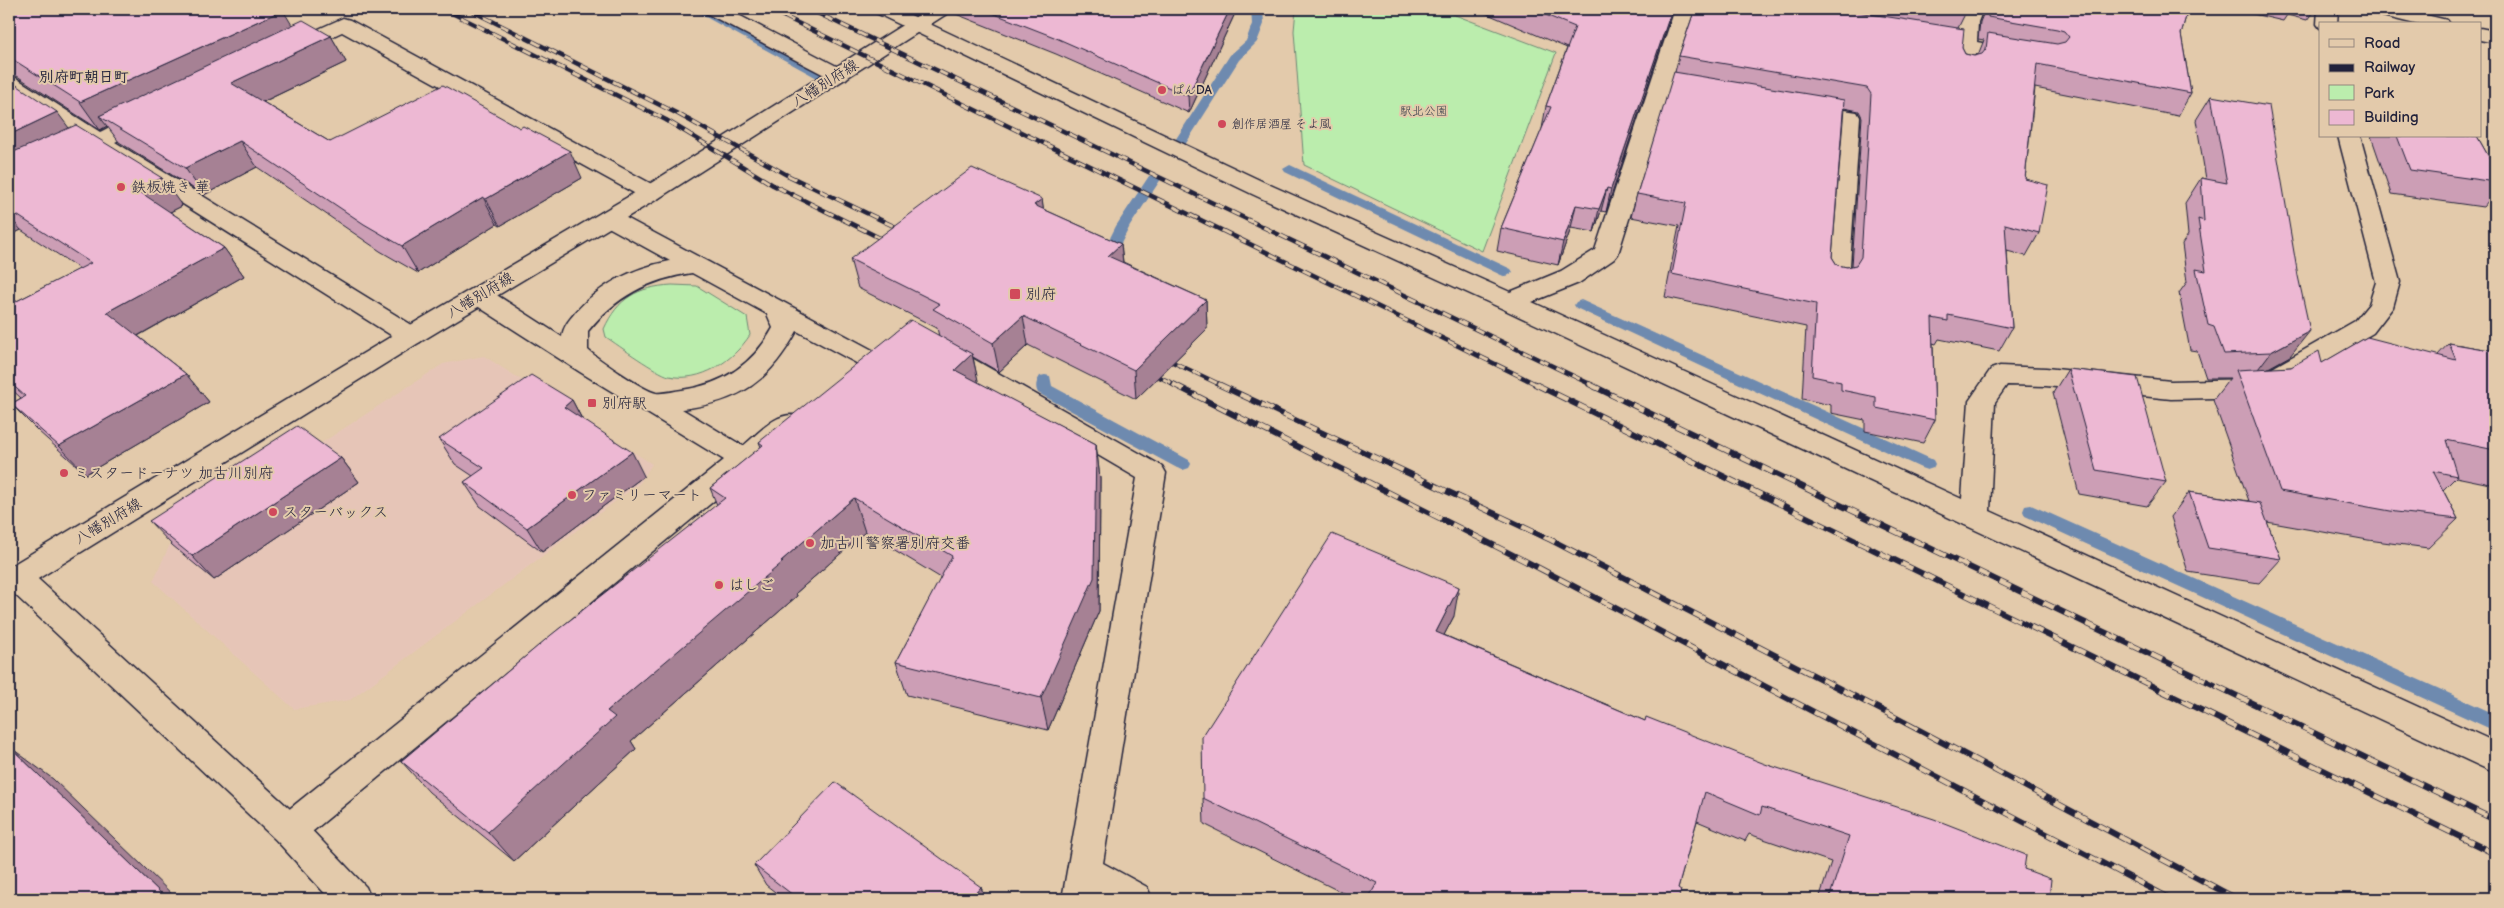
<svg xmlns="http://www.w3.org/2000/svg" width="2504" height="908" viewBox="0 0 2504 908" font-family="'Balsamiq Sans','Klee One',sans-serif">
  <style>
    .built { fill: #e6c5b7 }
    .green { fill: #bbedad; stroke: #6e8874 }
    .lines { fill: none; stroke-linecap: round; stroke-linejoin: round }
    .stream { fill: #6e8aaf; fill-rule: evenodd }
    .minor-casing { stroke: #22223b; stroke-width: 3 }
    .tertiary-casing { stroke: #22223b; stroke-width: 3 }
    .secondary-casing { stroke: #22223b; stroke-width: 3 }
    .minor { fill: #e3caab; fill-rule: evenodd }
    .tertiary { fill: #e3caab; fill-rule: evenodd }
    .secondary { fill: #e3caab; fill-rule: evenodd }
    .rail-far1-casing { stroke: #22223b; stroke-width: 4.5 }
    .rail-casing { stroke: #22223b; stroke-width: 6 }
    .rail-far1 { stroke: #e3caab; stroke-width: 3; stroke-dasharray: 9; stroke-linecap: butt }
    .rail { stroke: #e3caab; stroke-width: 4.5; stroke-dasharray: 12; stroke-linecap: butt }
    .wall { fill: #cc9eb5; stroke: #22223b; fill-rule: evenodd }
    .shaded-wall { fill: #a68194; stroke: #22223b }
    .building { fill: #edb8d3; stroke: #22223b }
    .poi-dot { fill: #d1495b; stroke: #e3caab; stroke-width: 2 }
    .labels { text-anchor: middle; stroke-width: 4; stroke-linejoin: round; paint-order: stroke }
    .far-poi-label { font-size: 12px; fill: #22223b; stroke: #e3caab; text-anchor: start }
    .far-park-label { font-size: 12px; fill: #39404c; stroke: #e3caab }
    .far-quarter-label { font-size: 15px; font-weight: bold; fill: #22223b; stroke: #e3caab }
    .street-label { font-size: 15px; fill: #22223b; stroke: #e3caab }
    .poi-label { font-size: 15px; fill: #22223b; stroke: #e3caab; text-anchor: start }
  </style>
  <rect width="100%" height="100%" fill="#e3caab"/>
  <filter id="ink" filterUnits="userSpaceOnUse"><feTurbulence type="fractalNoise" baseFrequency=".02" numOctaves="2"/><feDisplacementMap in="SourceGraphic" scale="10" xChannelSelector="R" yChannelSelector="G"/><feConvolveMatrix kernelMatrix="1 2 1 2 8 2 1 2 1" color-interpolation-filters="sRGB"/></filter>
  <g filter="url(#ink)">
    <polygon class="built" points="484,356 652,464 640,483 350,700 294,709 153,581 172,540 443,364"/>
    <g class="green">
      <polygon points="1296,9 1439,9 1556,53 1482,251 1304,165 1294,31"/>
      <path d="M672 285 697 286 747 317 750 335C733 361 701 383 669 376 657 373 619 346 606 337L604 329C618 298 637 287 672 285Z"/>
    </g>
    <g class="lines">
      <g class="stream">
        <polygon points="691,9 705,9 829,76 827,79 819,79"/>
        <polygon points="1251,9 1263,9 1264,24 1257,42 1239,60 1183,148 1173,148 1172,145 1230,55 1246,41 1252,24"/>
        <polygon points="1290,165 1511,269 1513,272 1506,277 1501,275 1285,172 1283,169"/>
        <polygon points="1154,175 1161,179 1130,226 1113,259 1108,261 1103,259 1101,256 1116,226 1149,176"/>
        <polygon points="1581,300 1933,460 1935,464 1933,468 1927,470 1921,468 1576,308 1574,305 1576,302"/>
        <path d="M1045 375 1050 376 1052 386 1189 460 1191 464 1189 468 1183 470 1177 468 1038 393C1035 387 1036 382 1040 376Z"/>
        <polygon points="2031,505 2495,714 2495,731 2025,516 2023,511 2025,506"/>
      </g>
      <defs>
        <g id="minor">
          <polygon points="703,9 727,9 846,71 849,75 846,79 839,81 832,79 706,13"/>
          <polygon points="873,9 898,9 1268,184 1510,292 1561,271 1595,250 1675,9 1695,9 1618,254 1614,259 1579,283 1532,302 1962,499 1969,401 1991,369 2000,366 2046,368 2171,381 2253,379 2355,321 2369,304 2376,282 2338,136 2360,136 2400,282 2393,307 2373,333 2267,395 2258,397 2171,399 2046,386 2007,385 1995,402 1990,511 2495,742 2495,773 1501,308 1252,194 876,13"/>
          <polygon points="1963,9 1983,9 1978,22 1977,42 2026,51 2029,55 2026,59 2019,61 1976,54 1975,64 1972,68 1965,70 1958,68 1955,64 1956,50 1919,43 1916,39 1919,35 1926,33 1957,38 1958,22"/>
          <polygon points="2318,9 2338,9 2337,24 2320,24 2320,28 2317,24"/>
          <polygon points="2368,9 2401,9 2447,20 2450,24 2415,24 2371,13"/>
          <polygon points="343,18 350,20 659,188 662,193 659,198 651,200 643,198 342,32 299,52 292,54 285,52 282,48 285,44"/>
          <polygon points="2480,28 2495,31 2495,43 2480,40"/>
          <path d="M9 76 16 78 100 132C116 125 137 109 155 113L158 118 155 123 115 142 420 330 424 336 420 342 411 345 402 342 97 150 9 191V175L83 140 9 91Z"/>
          <polygon points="1805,104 1857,112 1860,117 1849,280 1846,286 1837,288 1828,286 1825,280 1838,122 1797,115 1794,110 1797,105"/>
          <path d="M609 211 617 213 878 353 882 359 878 365 869 368 860 365 797 331C768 383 740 401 682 409L743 446C759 433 777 410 799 416L802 423 799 430 755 467 301 841 289 846 277 841 272 830 277 819 724 460 580 372 471 302 468 296 471 290 480 288 489 290 562 337C563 327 569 320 575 313 600 284 633 268 670 261L601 223 597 218 601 213ZM692 273 767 314 773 328C753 364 724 384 682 390 674 391 664 394 656 393 644 391 598 359 588 350V331C615 297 649 279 692 273Z"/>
          <polygon points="945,345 954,348 1162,466 1166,473 1103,863 1147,887 1152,899 1062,899 1137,478 936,360 932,354 936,348"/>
        </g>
        <polygon id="tertiary" points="16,565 27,569 301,819 366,887 371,899 330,899 277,841 9,589 9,567"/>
        <polygon id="secondary" points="928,9 951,9 948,13 659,198 420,342 20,590 9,594 9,567 402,330 643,188"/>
      </defs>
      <use href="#minor" class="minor-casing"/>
      <use href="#tertiary" class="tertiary-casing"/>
      <use href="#secondary" class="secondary-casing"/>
      <use href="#minor" class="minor"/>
      <use href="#tertiary" class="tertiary"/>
      <use href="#secondary" class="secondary"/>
      <defs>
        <g id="rail-far1">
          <polyline points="444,9 666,120 773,185 892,244"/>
          <polyline points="468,9 678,114 787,175 906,232"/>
          <polyline points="769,9 1538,385"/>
          <polyline points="809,9 1592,385"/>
          <polyline points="1160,356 1221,385"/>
          <polyline points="1147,371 1176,385"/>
        </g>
        <g id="rail">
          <polyline points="1173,384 1535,566 2171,899"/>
          <polyline points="1218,384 1551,540 1887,713 2237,899"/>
          <polyline points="1535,384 2495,854"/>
          <polyline points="1589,384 2495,820"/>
        </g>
      </defs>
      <use href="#rail-far1" class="rail-far1-casing"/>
      <use href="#rail" class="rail-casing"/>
      <use href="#rail-far1" class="rail-far1"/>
      <use href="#rail" class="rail"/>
    </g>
    <g class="wall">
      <polygon points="9,9 292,25 331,36 346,62 263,102 330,142 582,178 500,226 497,224 418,273 380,251 257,167 204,195 119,142 107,126 100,130 17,76 9,75"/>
      <polygon points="951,9 1237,9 1189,113 1056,54 951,12"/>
      <polygon points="1476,9 1673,9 1606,212 1601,211 1594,232 1571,228 1558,265 1497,251 1501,228 1542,129 1546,106 1567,48"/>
      <path d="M1695 9H1965V14L1958 28 1962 48 1965 54 1974 56 1978 55 1984 40 1978 39 1980 22 1985 10 1984 9H2188L2181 34 2191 93 2178 116 2035 88 2025 179 2039 233 2026 256 2007 251 2012 328 1999 351 1939 339 1936 344 1933 343 1935 420 1923 443 1865 431V420L1831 413V405L1802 399 1806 327 1665 297 1679 226 1631 217 1637 194 1675 72 1679 56ZM1844 108 1859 111 1862 117 1852 266 1847 267 1837 265 1832 257Z"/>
      <polygon points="2232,9 2315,9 2307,20 2287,15 2283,21"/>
      <polygon points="9,80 69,128 182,206 170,212 224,248 244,276 138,336 186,374 209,402 86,474 38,431 11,404 21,398 9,387 9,305 80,269 21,230 9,236"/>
      <polygon points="2211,96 2290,356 2268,369 2291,367 2322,363 2437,356 2449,343 2495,351 2495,485 2456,477 2443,490 2458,519 2428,548 2368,540 2267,522 2281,559 2259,583 2188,572 2171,517 2189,492 2249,501 2213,400 2230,378 2206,378 2197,351 2190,350 2179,293 2187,282 2182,244 2188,235 2185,203 2201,178 2206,179 2196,120"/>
      <polygon points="2371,136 2477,136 2495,168 2495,193 2483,207 2391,194"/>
      <polygon points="1042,199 1043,209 1121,244 1123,262 1206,300 1207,329 1136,399 1028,345 999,372 973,357 978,383 1096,444 1100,479 1099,611 1048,730 907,695 896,662 941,578 865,532 796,593 797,596 631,741 636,749 514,861 429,792 401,761 717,505 710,488 761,447 759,442 939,336 937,328 858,288 850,259"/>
      <polygon points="2068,369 2166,482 2147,506 2079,494 2053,393"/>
      <polygon points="572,400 582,419 644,476 542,552 480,506 464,482 473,476 455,464 439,439"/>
      <polygon points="341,458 359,482 214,580 172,545 149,521"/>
      <polygon points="1454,616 1444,635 1645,721 2024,869 2049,899 1819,899 1831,862 1749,834 1745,841 1697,821 1678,888 1678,899 1355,899 1204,824 1203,798"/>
      <polygon points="754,865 981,887 985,899 784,899 766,885"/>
    </g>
    <g class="shaded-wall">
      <polygon points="1230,9 1237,9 1189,113 1188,96"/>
      <polygon points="1672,9 1673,9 1606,212 1611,189"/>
      <polygon points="283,10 299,37 99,116 107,126 100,130 80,102"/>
      <polygon points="331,36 346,62 248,109 231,83"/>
      <polygon points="57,112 78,140 9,173 9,135"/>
      <polygon points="240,141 257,167 204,195 185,168"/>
      <polygon points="570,151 582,178 500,226 486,199"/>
      <polygon points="162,178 182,206 158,218 137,190"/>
      <polygon points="1607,188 1601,211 1594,232 1599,209"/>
      <polygon points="483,197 497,224 418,273 402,246"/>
      <polygon points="1042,199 1046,228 1034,205"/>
      <polygon points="1576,205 1571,228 1558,265 1563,242"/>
      <polygon points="9,216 21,230 9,236"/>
      <polygon points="1121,244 1124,273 1108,256"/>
      <polygon points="224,248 244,276 130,340 107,312"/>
      <polygon points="1206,300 1207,329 1136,399 1134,370"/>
      <polygon points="1023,316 1028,345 999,372 993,343"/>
      <polygon points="2310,331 2290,356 2252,377 2271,352"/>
      <polygon points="972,354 980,389 955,370"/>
      <polygon points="186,374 209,402 86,474 59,446"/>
      <polygon points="572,400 585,425 564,407"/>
      <polygon points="1096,444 1100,479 1099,611 1048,730 1041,698"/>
      <polygon points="632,452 644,476 542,552 527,528"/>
      <polygon points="341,458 359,482 214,580 192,556"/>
      <polygon points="854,498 865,532 796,593 797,596 631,741 636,749 514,861 488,832 607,711"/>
      <polygon points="1459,587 1454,616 1431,660 1436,632"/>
      <polygon points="10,747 53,779 177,899 167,899"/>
      <polygon points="981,887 985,899 970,899"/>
    </g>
    <g class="building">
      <polygon points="9,9 282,9 283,10 80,102 9,57"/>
      <polygon points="982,9 1230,9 1188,96 1054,37"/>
      <polygon points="1531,9 1672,9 1611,189 1607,188 1599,209 1576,205 1563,242 1501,228 1551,107 1546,106 1575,27"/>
      <polygon points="1695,9 1839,9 1964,29 1962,48 1965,54 1974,56 1982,54 1986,49 1988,33 2057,44 2065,42 2069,37 2064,31 2057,29 1988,17 1989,9 2188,9 2181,34 2191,93 2037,64 2025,179 2048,185 2039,233 2005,224 2012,328 1948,315 1948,321 1932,318 1935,420 1876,408 1876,397 1841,390 1841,382 1812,376 1816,304 1672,274 1686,203 1637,194 1674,72 1844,100 1832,257 1837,265 1847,267 1856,265 1861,257 1871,94 1867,88 1679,56"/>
      <polygon points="1934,9 1965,9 1965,14"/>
      <polygon points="303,20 331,36 231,83 330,142 443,85 520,128 523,126 570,151 486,199 483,197 402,246 364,224 240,141 185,168 99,116"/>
      <polygon points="9,80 57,112 9,135"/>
      <polygon points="2211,96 2269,106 2298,276 2310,331 2271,352 2224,354 2214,327 2208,325 2196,269 2206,271 2198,219 2204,221 2201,178 2227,183"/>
      <polygon points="76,125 162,178 137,190 224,248 107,312 186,374 59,446 11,404 25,396 9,382 9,305 91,263 9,210 9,154"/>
      <polygon points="2397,136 2477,136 2495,168 2495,182 2410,170"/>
      <polygon points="972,168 1042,199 1034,205 1121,244 1108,256 1206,300 1134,370 1023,316 993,343 933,309 940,304 850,259"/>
      <polygon points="911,320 972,354 955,370 1096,444 1094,578 1041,698 896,662 952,556 854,498 781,561 783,562 607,711 615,717 488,832 401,761 551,635 725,498 710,488 763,445 759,442"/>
      <polygon points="2367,337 2456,360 2449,343 2495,351 2495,450 2446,440 2457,476 2433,471 2458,519 2396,512 2280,491 2236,370 2291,367 2319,351 2322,363"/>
      <polygon points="2068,369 2137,377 2166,482 2096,470"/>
      <polygon points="531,375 572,400 564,407 632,452 527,528 464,482 484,468 439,439"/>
      <polygon points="297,426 341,458 192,556 149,521"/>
      <polygon points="2189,492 2260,503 2281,559 2208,548"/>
      <polygon points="1332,534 1459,587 1436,632 1645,721 1646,717 1765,764 1934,819 2026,855 2024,869 2051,879 2049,899 1829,899 1849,836 1762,807 1760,815 1705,792 1678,888 1681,890 1678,899 1368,899 1377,883 1203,798 1202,737"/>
      <polygon points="10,747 167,899 9,899 9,748"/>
      <polygon points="835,782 981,887 970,899 798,899 754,865"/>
    </g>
  </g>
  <g class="poi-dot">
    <circle cx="1162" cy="90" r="5"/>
    <circle cx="1222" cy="124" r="5"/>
    <circle cx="121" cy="187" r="5"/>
    <rect x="1009" y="288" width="12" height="12" rx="2.5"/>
    <rect x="587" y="398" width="10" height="10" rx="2.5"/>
    <circle cx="64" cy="473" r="5"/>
    <circle cx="572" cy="495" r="5"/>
    <circle cx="273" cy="512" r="5"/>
    <circle cx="810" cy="543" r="5"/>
    <circle cx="719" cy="585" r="5"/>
  </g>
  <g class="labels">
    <g class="far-poi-label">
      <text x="1172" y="94">ぱんDA</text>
      <text x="1232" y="128">創作居酒屋 そよ風</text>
    </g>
    <g class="far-park-label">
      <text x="1424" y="115">駅北公園</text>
    </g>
    <g class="far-quarter-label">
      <text x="84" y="82">別府町朝日町</text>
    </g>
    <g class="street-label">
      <text transform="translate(825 83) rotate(-32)" y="5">八幡別府線</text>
      <text transform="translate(480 295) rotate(-31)" y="5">八幡別府線</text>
      <text transform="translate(108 521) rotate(-31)" y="5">八幡別府線</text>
    </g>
    <g class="poi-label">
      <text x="131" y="192">鉄板焼き 華</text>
      <text x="1026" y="299">別府</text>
      <text x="602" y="408">別府駅</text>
      <text x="74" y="478">ミスタードーナツ 加古川別府</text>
      <text x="582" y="500">ファミリーマート</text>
      <text x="283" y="517">スターバックス</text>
      <text x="820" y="548">加古川警察署別府交番</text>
      <text x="729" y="590">はしご</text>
    </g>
  </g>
  <rect width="2504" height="908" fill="none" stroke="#e3caab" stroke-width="30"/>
  <rect x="15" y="15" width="2474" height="878" fill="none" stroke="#22223b" stroke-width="2" filter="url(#ink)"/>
  <rect x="2319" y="22" width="162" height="115" fill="#e3caab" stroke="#96877e"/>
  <rect x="2329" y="39" width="25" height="8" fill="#e3caab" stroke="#96877e"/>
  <text x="2364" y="48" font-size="15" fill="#22223b">Road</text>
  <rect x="2329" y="64" width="25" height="8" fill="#22223b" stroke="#96877e"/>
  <text x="2364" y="72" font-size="15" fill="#22223b">Railway</text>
  <rect x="2329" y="85" width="25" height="15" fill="#bbedad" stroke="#96877e"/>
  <text x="2364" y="98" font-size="15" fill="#22223b">Park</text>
  <rect x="2329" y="110" width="25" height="15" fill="#edb8d3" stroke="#96877e"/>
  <text x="2364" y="122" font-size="15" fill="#22223b">Building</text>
</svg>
